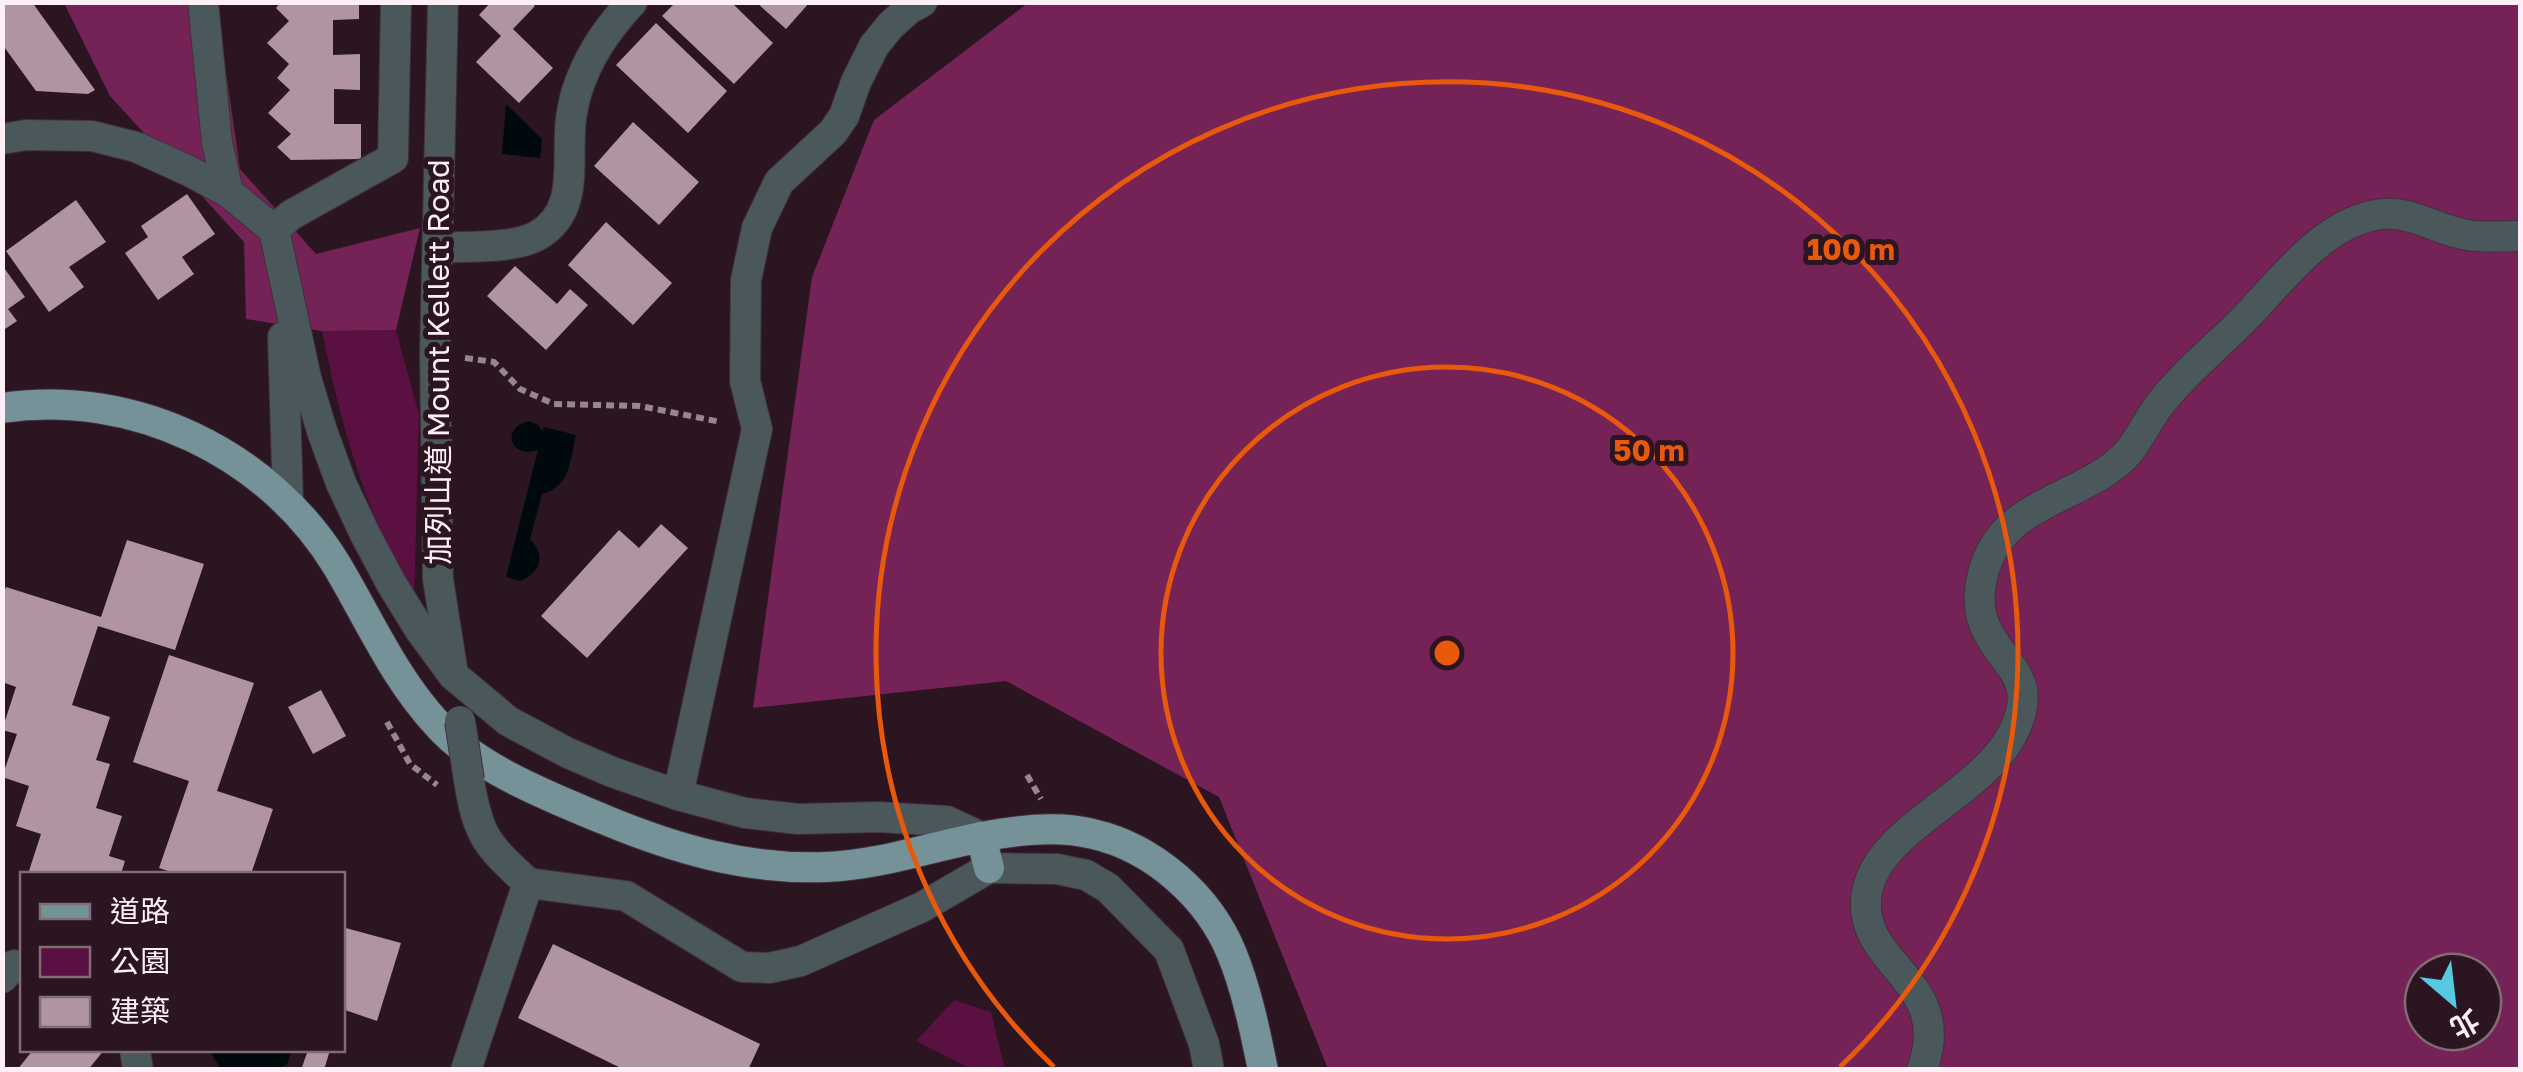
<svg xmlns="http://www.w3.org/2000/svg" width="2523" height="1072" viewBox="0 0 2523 1072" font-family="'Golos Text','Noto Sans TC',sans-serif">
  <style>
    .green { fill: #5a1040 }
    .forest { fill: #752356; fill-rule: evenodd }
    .water { fill: #000a0e }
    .building { fill: #b094a2 }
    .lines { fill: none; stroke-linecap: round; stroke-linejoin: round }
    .minor-casing { stroke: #432f3b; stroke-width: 32 }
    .major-casing { stroke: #432f3b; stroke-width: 32 }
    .path { stroke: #98868f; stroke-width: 6; stroke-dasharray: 8 5; stroke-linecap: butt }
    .minor { stroke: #4a575b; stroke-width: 30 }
    .major { stroke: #769299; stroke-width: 30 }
    .minor-bridge-casing { stroke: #432f3b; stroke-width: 32; stroke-linecap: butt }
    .minor-bridge { stroke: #4a575b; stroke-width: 30 }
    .ring { fill: none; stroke: #e8590c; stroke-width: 5 }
    .labels { text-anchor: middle; stroke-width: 10; stroke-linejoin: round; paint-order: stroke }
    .street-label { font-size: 30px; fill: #feeff6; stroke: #2a1521 }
    .centre { fill: #e8590c; stroke: #2a1521; stroke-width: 5 }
    .ring-label { font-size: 30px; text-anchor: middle; font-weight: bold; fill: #e8590c; stroke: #2a1521; stroke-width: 10; stroke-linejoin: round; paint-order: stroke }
  </style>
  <rect width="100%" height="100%" fill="#2a1521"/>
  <g class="green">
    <path d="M396 330 419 415 414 605C367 512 342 433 322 331Z"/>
    <polygon points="954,1000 991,1012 1005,1069 971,1069 916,1041"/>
  </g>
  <g class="forest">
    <polygon points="64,3 216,3 240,169 316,254 420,228 396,330 322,331 246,319 244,242 110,96"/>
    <path d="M1028 3H2520V1069H1328L1219 797 1006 681 753 708 812 277 874 120ZM2423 972H2483V1032H2423Z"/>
  </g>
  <g class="water">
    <polygon points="506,104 542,139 540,158 502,154"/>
    <path d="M529 421 538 425 542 431 544 427 576 435C570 460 571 486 542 494L530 539C546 555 541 573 520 581L506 577 538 450C510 460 500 427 529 421Z"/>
    <polygon points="209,1050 292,1050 287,1064 278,1069 221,1069"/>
  </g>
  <g class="building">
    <polygon points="2,2 32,2 95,90 88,94 36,91 2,44"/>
    <polygon points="281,2 359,2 359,19 333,20 333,55 360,54 360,90 334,89 334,124 361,124 361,159 291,160 277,147 291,134 268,113 290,90 277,78 289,64 267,43 289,21 276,8"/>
    <polygon points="491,2 531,2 535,6 513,29 553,68 519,103 476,62 501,36 479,15"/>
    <polygon points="676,2 731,2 773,43 734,84 662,16"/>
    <polygon points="756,2 810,2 786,29"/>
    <polygon points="656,23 727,91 688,133 616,65"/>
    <polygon points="633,122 699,182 659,225 594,166"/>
    <polygon points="187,194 215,234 182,257 194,274 158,300 125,253 148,237 141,226"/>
    <polygon points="76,200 106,242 69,267 84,287 49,312 6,251"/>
    <polygon points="606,222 672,283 633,325 568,265"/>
    <polygon points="2,265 25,297 8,309 17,321 2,331"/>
    <polygon points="515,266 557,304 570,289 588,305 546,350 487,296"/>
    <polygon points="661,524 688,548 587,658 541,616 619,530 639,548"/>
    <polygon points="127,540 204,564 175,650 98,626 72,705 110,717 96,760 110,764 96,808 122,816 109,856 125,861 121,874 28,874 41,834 16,826 29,786 2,777 17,734 2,730 16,687 2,682 2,598 6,587 101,617"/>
    <polygon points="169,655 254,683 217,791 273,809 251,874 177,874 159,868 189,781 133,762"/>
    <polygon points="321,690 346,736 313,754 288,707"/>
    <polygon points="342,927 401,943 377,1021 342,1009"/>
    <polygon points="553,944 760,1044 748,1070 625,1070 518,1018"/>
    <polygon points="33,1050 104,1050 88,1070 17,1070"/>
    <polygon points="308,1050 330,1050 324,1070 301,1070"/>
  </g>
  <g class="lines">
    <defs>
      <g id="minor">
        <polyline points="203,2 217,142 228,192"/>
        <polyline points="443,2 435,352 438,579 452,668"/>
        <polyline points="2,139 26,135 92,136 136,147 189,171 228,192 274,230 306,378 322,431 341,483 365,534 391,583 420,630 453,675 508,721 568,753 612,772 678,795 745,813 798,819 878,817 947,821 981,837"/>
        <polyline points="274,230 291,215 393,158 396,2"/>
        <path d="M438 248C467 246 512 249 537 236 577 213 568 170 570 132 570 120 573 106 576 94 587 58 606 30 632 2"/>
        <polyline points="283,337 288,501"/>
        <path d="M469 780C478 837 487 845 528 883"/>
        <polyline points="678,795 757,429 745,381 746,280 757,228 779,182 833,132 844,116 856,82 874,46 890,26 909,9 922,2"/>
        <polyline points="528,883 626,896 742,967 769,968 801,961 922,907 989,868 1057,869 1086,875 1108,888 1169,950 1204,1044 1209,1070"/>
        <polyline points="2,978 14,965 22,968"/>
        <polyline points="135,1050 138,1070"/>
        <polyline points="466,1070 528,883"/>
        <path d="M1922 1070C1956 978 1854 966 1867 892 1879 827 1981 796 2013 733 2041 676 2002 668 1984 624 1977 606 1979 583 1986 564 2007 501 2084 498 2126 455 2140 440 2149 416 2164 399 2186 372 2214 349 2239 324 2274 290 2311 237 2358 220 2404 202 2427 228 2467 235 2485 238 2503 236 2520 236"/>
      </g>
      <g id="major">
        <path d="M2 408C132 388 268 453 336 564 369 619 394 678 438 725 476 768 550 797 603 819 675 849 747 870 826 867 880 865 930 847 982 837 1017 830 1058 825 1093 834 1154 848 1209 897 1232 954 1247 991 1255 1031 1263 1070"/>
        <polyline points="981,837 989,868"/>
      </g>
    </defs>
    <use href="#minor" class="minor-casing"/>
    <use href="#major" class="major-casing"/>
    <g class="path">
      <polyline points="465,358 494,362 520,389 554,404 640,406 721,422"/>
      <polyline points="387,722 410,764 437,785"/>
      <polyline points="1027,775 1041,799"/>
    </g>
    <use href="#minor" class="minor"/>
    <use href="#major" class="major"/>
    <defs>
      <polyline id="minor-bridge" points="460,721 469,780"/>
    </defs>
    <use href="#minor-bridge" class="minor-bridge-casing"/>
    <use href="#minor-bridge" class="minor-bridge"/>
  </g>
  <g class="ring">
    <circle cx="1447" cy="653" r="286"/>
    <path d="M1054 1067A571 571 0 1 1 1840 1067"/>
  </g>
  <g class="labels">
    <g class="street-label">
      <text transform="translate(439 362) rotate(-90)" y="10">加列山道 Mount Kellett Road</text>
    </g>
  </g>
  <circle cx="1447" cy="653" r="15" class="centre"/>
  <g class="ring-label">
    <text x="1851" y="260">100 m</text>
    <text x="1649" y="461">50 m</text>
  </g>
  <rect width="2523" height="1072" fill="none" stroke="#feeff6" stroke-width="10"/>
  <rect x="20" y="872" width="325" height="180" fill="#2a1521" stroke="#7f6c76" stroke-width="2.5"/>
  <rect x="40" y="904" width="50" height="15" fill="#769299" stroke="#7f6c76" stroke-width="2.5"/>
  <text x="110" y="922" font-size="30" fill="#feeff6">道路</text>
  <rect x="40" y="947" width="50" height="30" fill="#5a1040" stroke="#7f6c76" stroke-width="2.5"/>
  <text x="110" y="972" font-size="30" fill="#feeff6">公園</text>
  <rect x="40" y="997" width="50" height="30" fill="#b094a2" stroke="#7f6c76" stroke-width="2.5"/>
  <text x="110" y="1022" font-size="30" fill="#feeff6">建築</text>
  <g transform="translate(2453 1002) rotate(152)"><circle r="48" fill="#2a1521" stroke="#7f6c76" stroke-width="2.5"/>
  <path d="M0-8L18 38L0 25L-18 38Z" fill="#56c9e1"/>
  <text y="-15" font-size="28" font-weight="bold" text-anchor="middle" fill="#feeff6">北</text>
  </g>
</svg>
